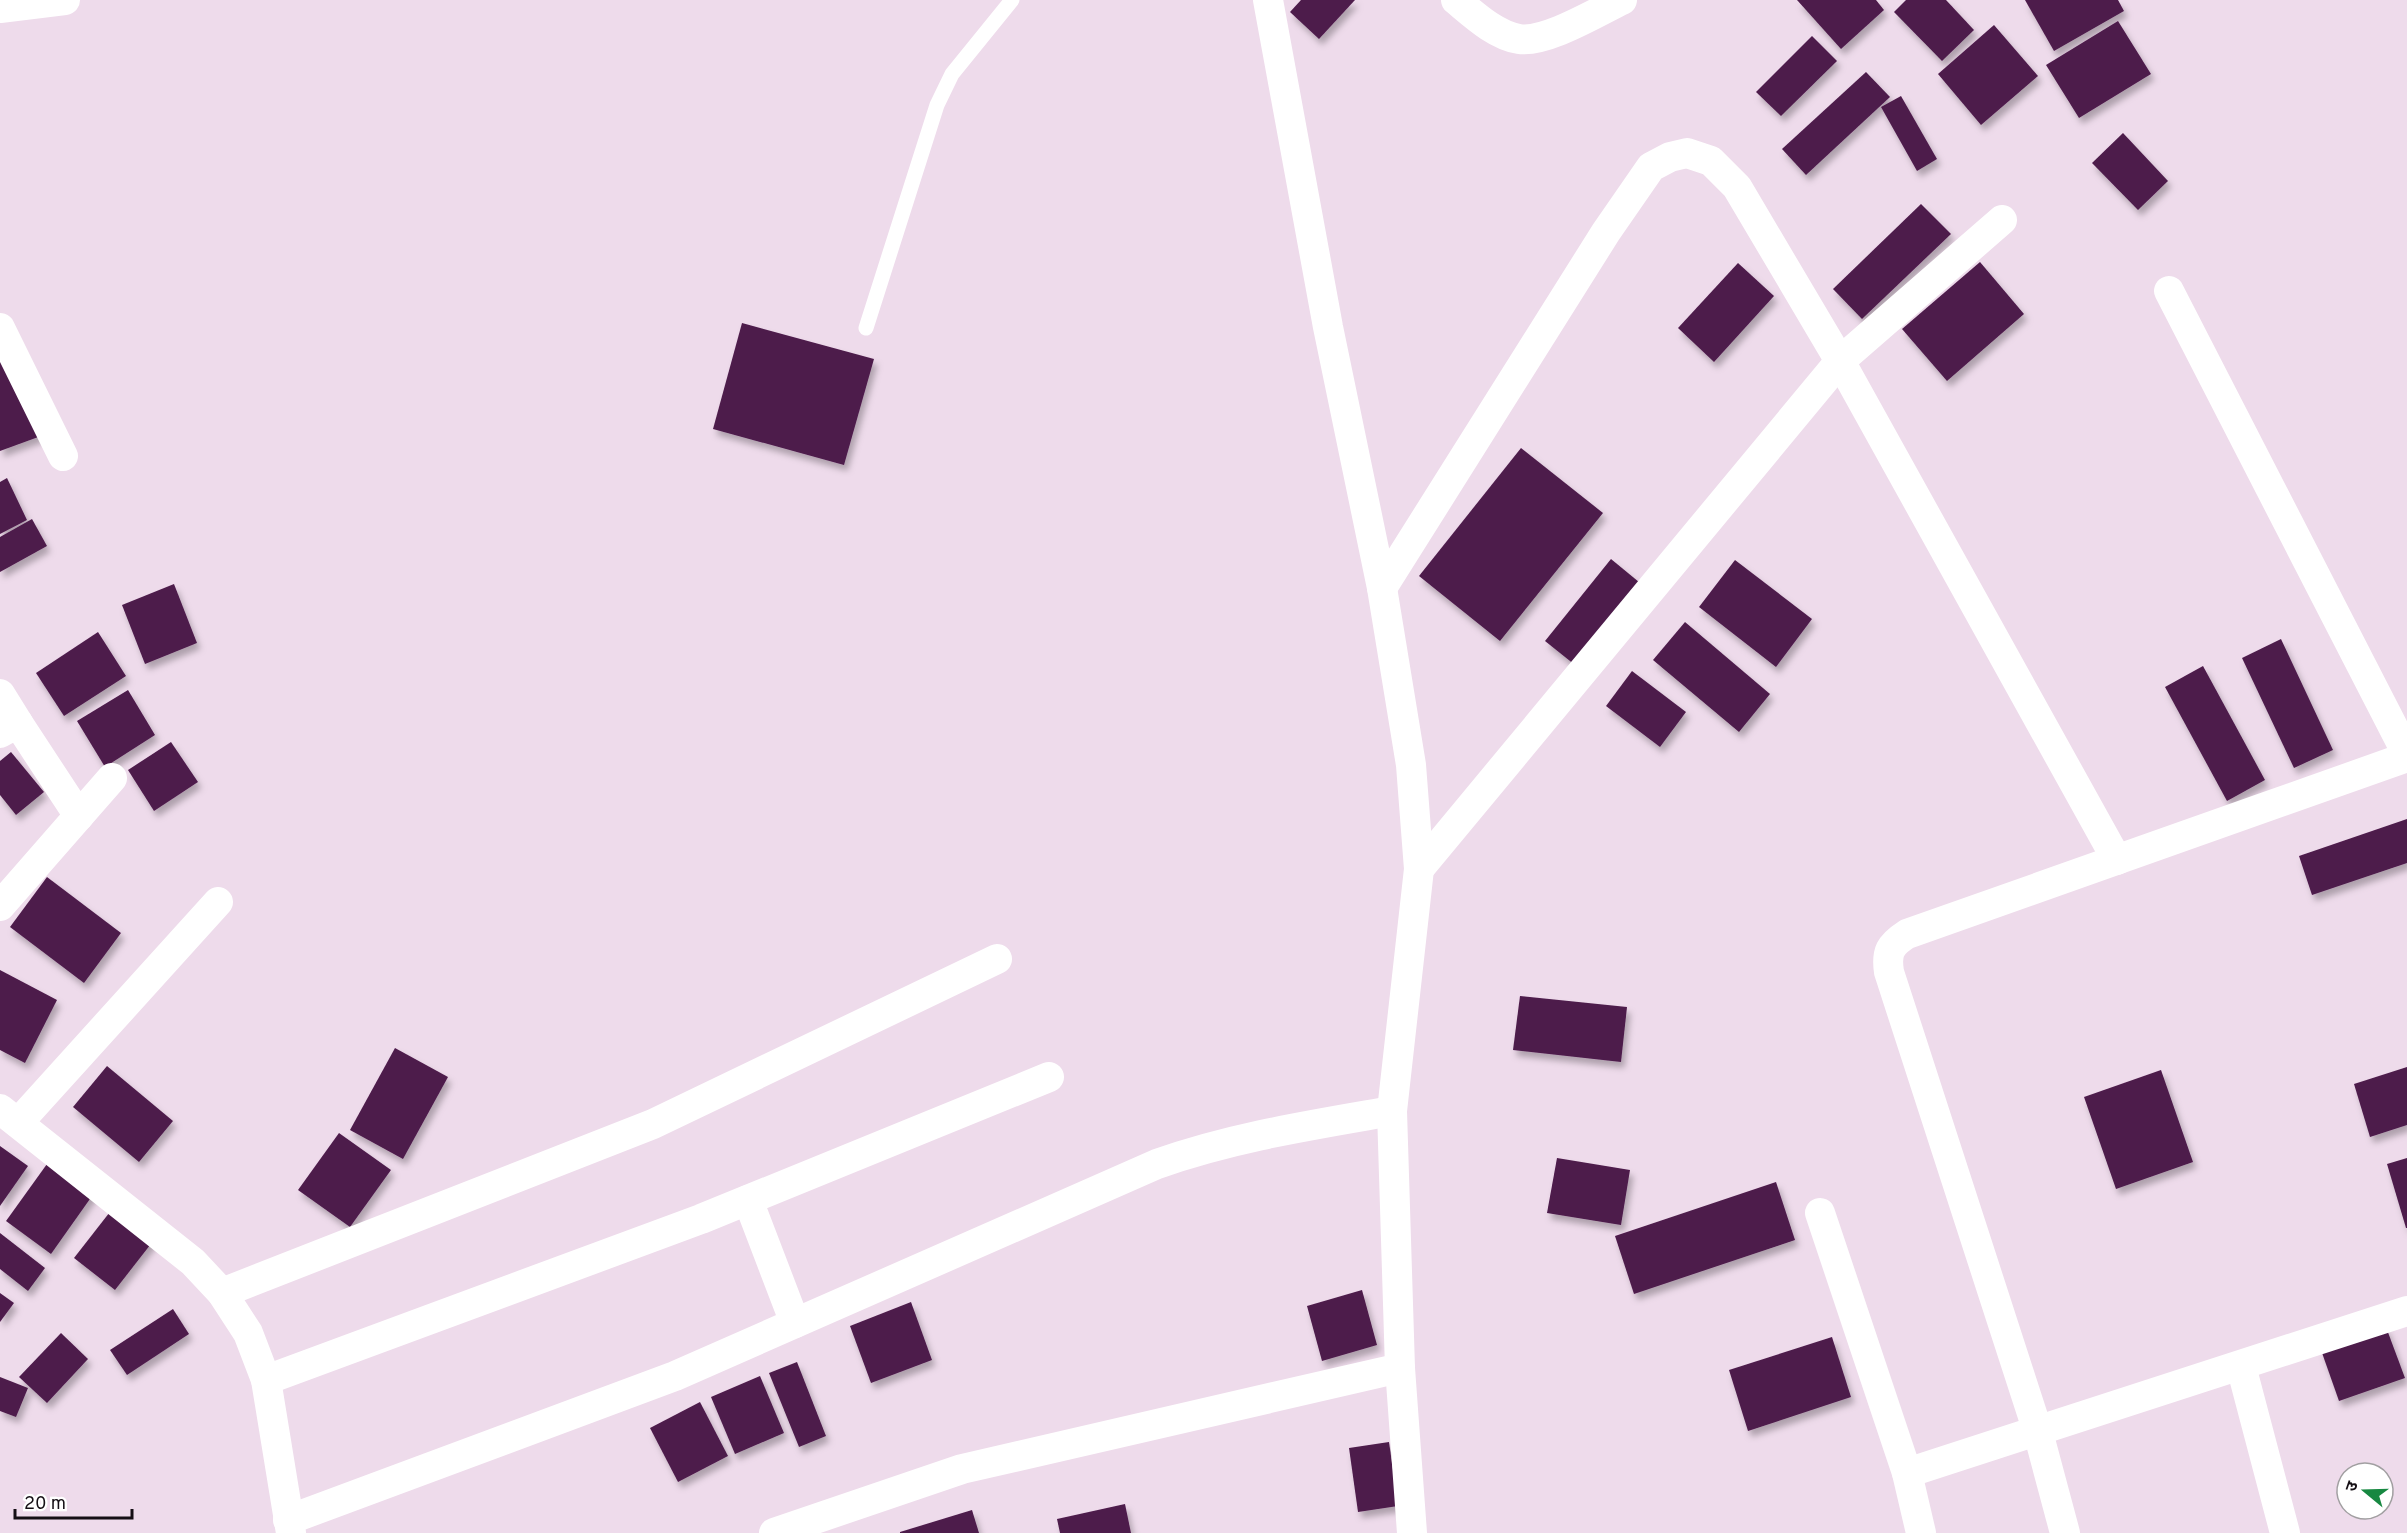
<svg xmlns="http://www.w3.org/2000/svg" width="2407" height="1533" viewBox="0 0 2407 1533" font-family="Overpass,'Noto Sans Devanagari',sans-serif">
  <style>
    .building { fill: #4d1b4b; filter: url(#shadow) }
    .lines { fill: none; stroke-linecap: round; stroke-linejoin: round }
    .lane { stroke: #fff; stroke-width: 15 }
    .street { stroke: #fff; stroke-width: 30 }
  </style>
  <defs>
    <filter id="shadow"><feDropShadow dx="3.5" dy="6" stdDeviation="3" flood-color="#0004"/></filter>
  </defs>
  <rect width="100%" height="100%" fill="#eedbeb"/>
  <g class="building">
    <polygon points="1301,0 1355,0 1319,39 1290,12"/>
    <polygon points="1797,0 1876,0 1884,10 1841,49"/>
    <polygon points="1906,0 1946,0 1974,30 1942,61 1894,12"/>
    <polygon points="2025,0 2118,0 2124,11 2054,51"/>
    <polygon points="2118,21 2151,74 2079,118 2046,65"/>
    <polygon points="1994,25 2038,76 1981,125 1938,74"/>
    <polygon points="1812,36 1837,61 1781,116 1756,92"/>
    <polygon points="1866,72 1890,97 1806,175 1782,149"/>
    <polygon points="1901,96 1937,159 1917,171 1881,107"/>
    <polygon points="2123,133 2168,181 2138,210 2092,163"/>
    <polygon points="1921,204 1951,234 1862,319 1833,289"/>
    <polygon points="1980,262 2024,314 1947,381 1902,329"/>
    <polygon points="1738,263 1774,296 1714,362 1678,328"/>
    <polygon points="742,323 874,359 844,465 713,429"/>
    <polygon points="0,348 41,436 0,451"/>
    <polygon points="1521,448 1603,513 1500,641 1419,576"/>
    <polygon points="7,478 27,520 0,534 0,482"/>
    <polygon points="32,519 47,546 0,572 0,537"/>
    <polygon points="1611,559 1645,587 1580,669 1545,641"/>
    <polygon points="1735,560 1812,619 1776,667 1699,607"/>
    <polygon points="174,584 197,643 145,664 122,605"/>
    <polygon points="1685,622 1770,694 1739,732 1653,660"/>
    <polygon points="98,632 126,676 64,716 36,673"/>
    <polygon points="2281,639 2333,750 2294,768 2242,658"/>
    <polygon points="2203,666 2265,780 2227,801 2165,687"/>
    <polygon points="1632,671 1686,712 1660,747 1606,706"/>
    <polygon points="128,690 155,735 105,767 77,721"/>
    <polygon points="171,742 198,782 154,811 128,770"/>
    <polygon points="11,752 44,792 16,815 0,795 0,761"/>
    <polygon points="2407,819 2407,863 2312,895 2299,856"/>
    <polygon points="47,877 121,933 84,983 10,927"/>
    <polygon points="0,970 57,1000 25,1063 0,1050"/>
    <polygon points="1520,996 1627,1007 1621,1062 1513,1050"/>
    <polygon points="395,1048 448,1077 403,1159 350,1130"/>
    <polygon points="107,1066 173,1121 139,1162 73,1107"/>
    <polygon points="2407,1067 2407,1125 2370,1137 2354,1084"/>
    <polygon points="2161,1070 2193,1162 2116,1189 2084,1097"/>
    <polygon points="339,1133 391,1170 350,1227 298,1190"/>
    <polygon points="0,1146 28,1166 0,1206"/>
    <polygon points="52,1157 97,1189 51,1254 6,1221"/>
    <polygon points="1557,1158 1630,1170 1621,1225 1547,1213"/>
    <polygon points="2407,1158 2407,1228 2406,1228 2387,1164"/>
    <polygon points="1776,1182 1795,1240 1634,1294 1615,1236"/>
    <polygon points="113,1208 154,1240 115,1290 74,1258"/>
    <polygon points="0,1233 45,1268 28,1291 0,1269"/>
    <polygon points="1362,1290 1377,1345 1322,1361 1307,1306"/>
    <polygon points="0,1293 14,1303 0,1322"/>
    <polygon points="911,1302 932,1360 871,1383 850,1326"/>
    <polygon points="173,1309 189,1334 127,1375 110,1350"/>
    <polygon points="2386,1327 2405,1378 2339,1401 2321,1350"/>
    <polygon points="61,1333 88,1359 47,1403 19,1377"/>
    <polygon points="1832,1337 1851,1397 1748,1431 1729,1370"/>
    <polygon points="797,1362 826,1436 799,1447 769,1373"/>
    <polygon points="760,1376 784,1433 735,1454 711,1397"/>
    <polygon points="0,1377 28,1388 16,1417 0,1411"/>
    <polygon points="700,1402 728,1456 678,1482 650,1428"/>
    <polygon points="1389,1442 1398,1506 1358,1512 1349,1448"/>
    <polygon points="1125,1504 1131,1533 1060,1533 1057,1519"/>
    <polygon points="972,1510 979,1533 900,1533 900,1532"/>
  </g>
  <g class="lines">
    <polyline class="lane" points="866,328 937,105 952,74 1012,0"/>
    <g class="street">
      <polyline points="1268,0 1328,327 1382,588 1411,765 1419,869 1392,1111 1400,1368 1412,1533"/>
      <path d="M1456 0C1473 14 1495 35 1519 39 1546 43 1597 12 1622 0"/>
      <polyline points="0,8 65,0"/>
      <polyline points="2169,291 2407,754"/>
      <polyline points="0,328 63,456"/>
      <polyline points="1382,588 1606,232 1651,167 1670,157 1687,153 1711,161 1737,187 1840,361 2117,860"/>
      <polyline points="0,694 18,723"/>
      <polyline points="0,733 18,723 79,816"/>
      <polyline points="1419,869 1840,361 2002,220"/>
      <polyline points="0,906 112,778"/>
      <polyline points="0,1109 193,1262 222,1293 248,1333 266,1380 291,1533"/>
      <polyline points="18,1123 218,902"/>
      <polyline points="748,1200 795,1323"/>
      <polyline points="1820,1213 1907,1473 1921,1533"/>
      <polyline points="222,1293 653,1124 997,959"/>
      <polyline points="2241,1366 2285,1533"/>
      <polyline points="266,1380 701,1219 1049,1077"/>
      <polyline points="1907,1473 2407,1311"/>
      <path d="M288 1520 675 1376 1157 1164C1233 1137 1312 1125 1392 1111"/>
      <polyline points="774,1533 962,1469 1400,1368"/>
      <path d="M2065 1533 2038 1432 1889 972C1886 952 1890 945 1907 934L2407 757"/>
    </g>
  </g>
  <g transform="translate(2365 1491) rotate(289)"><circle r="28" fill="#ffffff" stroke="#a19fa1" stroke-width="1.5"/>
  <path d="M0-4.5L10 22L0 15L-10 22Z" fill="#178841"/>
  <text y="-9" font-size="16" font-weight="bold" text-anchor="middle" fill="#150f15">उ</text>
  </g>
  <path d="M15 1509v9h117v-9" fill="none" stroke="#150f15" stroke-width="3"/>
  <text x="24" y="1509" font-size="18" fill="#150f15" stroke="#ffffff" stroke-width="4.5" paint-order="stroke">20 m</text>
</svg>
